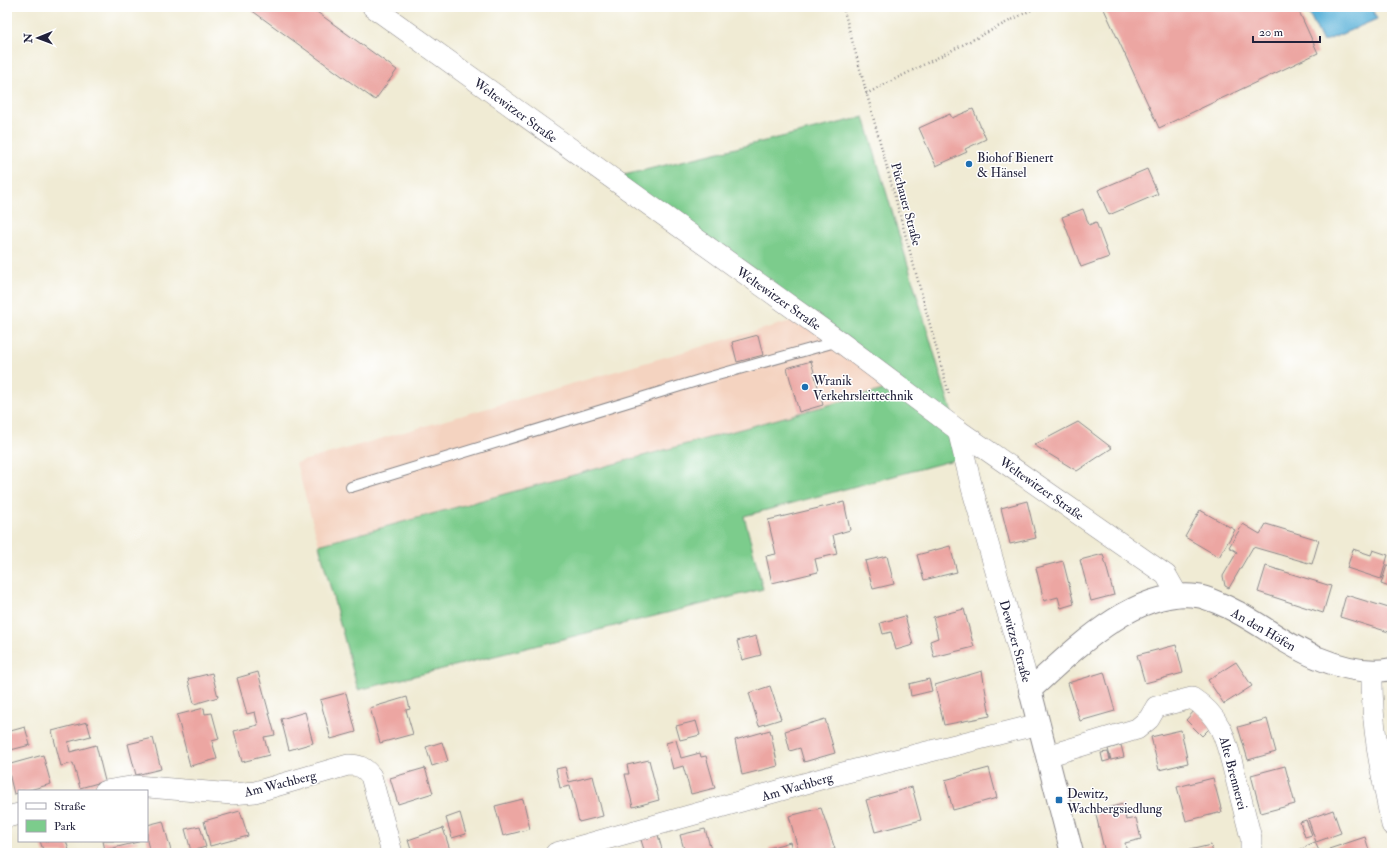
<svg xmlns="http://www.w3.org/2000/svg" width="1399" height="860" viewBox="0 0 1399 860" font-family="'IM FELL Double Pica',serif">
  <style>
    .built { fill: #f4d3c0 }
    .green { fill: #7ccc8c; stroke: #4f7764 }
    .water { fill: #5db3d9; stroke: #406a8a }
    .building { fill: #eca6a2 }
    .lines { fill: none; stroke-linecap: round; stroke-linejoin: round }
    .lane-casing { stroke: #898688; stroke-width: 12 }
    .street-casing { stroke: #898688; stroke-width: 22 }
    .secondary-casing { stroke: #898688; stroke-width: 24 }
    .path { stroke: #898688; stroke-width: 2.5; stroke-dasharray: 1 3; stroke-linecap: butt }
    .lane { stroke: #fff; stroke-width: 10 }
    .street { stroke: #fff; stroke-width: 21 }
    .secondary { stroke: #fff; stroke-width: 22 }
    .poi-dot { fill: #1f6fb2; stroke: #fff; stroke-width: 1.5 }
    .labels { text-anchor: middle; stroke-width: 3; stroke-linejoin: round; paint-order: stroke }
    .street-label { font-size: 13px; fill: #22223b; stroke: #fff }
    .poi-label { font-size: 13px; fill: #22223b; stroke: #fff; text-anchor: start }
  </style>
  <rect width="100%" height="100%" fill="#fff"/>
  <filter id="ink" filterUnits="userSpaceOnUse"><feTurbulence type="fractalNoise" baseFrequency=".025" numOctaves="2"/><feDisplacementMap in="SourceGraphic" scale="8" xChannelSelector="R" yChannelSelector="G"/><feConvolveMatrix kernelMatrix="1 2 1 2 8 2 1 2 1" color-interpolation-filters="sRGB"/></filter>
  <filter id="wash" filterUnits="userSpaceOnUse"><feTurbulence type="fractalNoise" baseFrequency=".012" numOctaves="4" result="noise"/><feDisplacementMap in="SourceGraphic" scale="16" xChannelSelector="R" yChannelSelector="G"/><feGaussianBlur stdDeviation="0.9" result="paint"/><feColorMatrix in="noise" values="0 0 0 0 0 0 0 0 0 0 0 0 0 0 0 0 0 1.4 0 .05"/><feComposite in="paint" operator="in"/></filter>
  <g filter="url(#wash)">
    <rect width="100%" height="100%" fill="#f0ebd4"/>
    <polygon class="built" points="798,319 895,387 319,545 296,463"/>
    <polygon class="green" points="864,117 965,457 744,516 763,589 358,690 319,545 894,387 612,178"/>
    <polygon class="water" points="1306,7 1371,7 1377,19 1323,42"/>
    <g id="blocks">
      <g class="building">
        <polygon points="247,7 310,7 397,70 375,100"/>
        <polygon points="1103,7 1297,7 1318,53 1159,128"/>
        <polygon points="973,109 986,139 965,149 967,152 936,166 919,128 950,114 952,118"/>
        <polygon points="1147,169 1158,194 1109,215 1098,190"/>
        <polygon points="1083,209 1089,225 1096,222 1109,257 1081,267 1062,217"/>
        <polygon points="758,335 763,355 737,362 732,342"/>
        <polygon points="811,361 823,405 799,412 787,368"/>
        <polygon points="1078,422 1112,448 1077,471 1034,445"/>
        <polygon points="1027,501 1036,538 1010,544 1001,508"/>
        <polygon points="844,502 850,530 833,535 837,554 815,559 818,572 772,583 766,556 776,554 768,520"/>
        <polygon points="1200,510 1235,530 1219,557 1185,537"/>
        <polygon points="1243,524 1260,534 1266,524 1319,540 1312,564 1253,547 1229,588 1225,586 1223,576 1237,552 1229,547"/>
        <polygon points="950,546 957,572 924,580 917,555"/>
        <polygon points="1353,549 1371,555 1373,550 1388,555 1381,579 1347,568"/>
        <polygon points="1103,554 1114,595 1091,601 1080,560"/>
        <polygon points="887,556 894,584 873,589 865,561"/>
        <polygon points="1063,561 1074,604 1061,608 1058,597 1044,601 1036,568"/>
        <polygon points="1387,565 1392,566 1392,588 1381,584"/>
        <polygon points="1266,566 1331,586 1323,613 1258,592"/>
        <polygon points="1346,595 1392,609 1392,633 1340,617"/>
        <polygon points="964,609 974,647 934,657 930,641 938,638 933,617"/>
        <polygon points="905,616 913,645 896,650 891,632 883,634 880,623"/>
        <polygon points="756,636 761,655 742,660 737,641"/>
        <polygon points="1176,645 1183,673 1145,683 1137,655"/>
        <polygon points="1236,662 1252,686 1224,704 1208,680"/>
        <polygon points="982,671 990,716 944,725 935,685"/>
        <polygon points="258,672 275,735 264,737 269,755 242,762 234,731 258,725 255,712 247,714 237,678"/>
        <polygon points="1104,672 1115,711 1080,721 1068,683"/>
        <polygon points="212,673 218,697 194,704 188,679"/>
        <polygon points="929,679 932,691 911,696 909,684"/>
        <polygon points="770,686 781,719 759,726 749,693"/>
        <polygon points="346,693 356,732 331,739 320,700"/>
        <polygon points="407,697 410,709 406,710 413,734 380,743 370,708"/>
        <polygon points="204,708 205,714 212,713 219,739 212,741 217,759 190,766 177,715"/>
        <polygon points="1195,710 1212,726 1202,736 1186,720"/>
        <polygon points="305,712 313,743 289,750 281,719"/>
        <polygon points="825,719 835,753 804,762 800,748 790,751 785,731"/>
        <polygon points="1267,719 1276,752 1248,760 1238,727"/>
        <polygon points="696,721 700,735 680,740 676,726"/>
        <polygon points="87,722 91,736 68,742 70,752 96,745 105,781 80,788 73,763 61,766 52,731"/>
        <polygon points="25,727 30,745 7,751 7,732"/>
        <polygon points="770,730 778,766 742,775 735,740"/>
        <polygon points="1181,730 1188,763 1159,770 1151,737"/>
        <polygon points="153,738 161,769 136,775 128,744"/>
        <polygon points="676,740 681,758 700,753 701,757 706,756 715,788 691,794 683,766 673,769 666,743"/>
        <polygon points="442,742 448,761 432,766 426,747"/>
        <polygon points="1121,745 1124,757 1111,760 1108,749"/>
        <polygon points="1108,752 1110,760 1103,762 1101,753"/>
        <polygon points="43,755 51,784 26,791 19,791 19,793 14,794 7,765"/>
        <polygon points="649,760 659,800 633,807 625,774 629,774 627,765"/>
        <polygon points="1285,766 1295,804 1261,813 1251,775"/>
        <polygon points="565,767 569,782 593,776 603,816 579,822 570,786 560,788 556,769"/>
        <polygon points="425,768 433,793 398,804 390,778"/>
        <polygon points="989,768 997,798 953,810 945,780"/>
        <polygon points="1213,778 1222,812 1186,821 1177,787"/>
        <polygon points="912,787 921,820 875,832 866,800"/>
        <polygon points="523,799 530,829 503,836 495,806"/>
        <polygon points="1123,804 1126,820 1136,818 1141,839 1125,843 1127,853 1105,853 1095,811"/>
        <polygon points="821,808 835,849 821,853 799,853 789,816"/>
        <polygon points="1333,810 1341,833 1316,842 1308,819"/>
        <polygon points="240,811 248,836 210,846 204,821"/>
        <polygon points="460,813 466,834 452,838 446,818"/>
        <polygon points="1306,820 1312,835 1305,837 1300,822"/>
        <polygon points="163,821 171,851 150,853 147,841 147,825"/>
        <polygon points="200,826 206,847 191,851 185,829"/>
        <polygon points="443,828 451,853 412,853 408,840"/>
        <polygon points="705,829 712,853 685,853 680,835"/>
        <polygon points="658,835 663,853 645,853 641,840"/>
        <polygon points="1365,837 1370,853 1331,853 1329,849"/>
        <polygon points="40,841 66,841 70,853 44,853"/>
        <polygon points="103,841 138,841 138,842 105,850"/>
        <polygon points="790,842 793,853 770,853 769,848"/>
        <polygon points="1315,842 1320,853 1291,853 1306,847 1306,846"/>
        <polygon points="1211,845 1213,853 1185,853 1185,851"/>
      </g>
    </g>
  </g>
  <g filter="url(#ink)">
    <use href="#blocks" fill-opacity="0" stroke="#898688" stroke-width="1"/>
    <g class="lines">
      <defs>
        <polyline id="lane" points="351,487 703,379 839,341"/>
        <g id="street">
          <polyline points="373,7 839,341 958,430 1166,575 1178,596"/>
          <polyline points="958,430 972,488 1030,690"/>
          <path d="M1372 672C1371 725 1381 773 1392 825"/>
          <path d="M1047 756 1137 729 1149 719 1156 707 1192 698C1224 718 1227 745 1236 779 1241 799 1246 819 1251 838V853"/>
          <path d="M105 791 136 786 232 794 255 792 348 765C359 765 364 767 371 776L392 853"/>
          <polyline points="7,817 19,814"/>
          <polyline points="556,853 835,775 1039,724"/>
        </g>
        <path id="secondary" d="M1072 853 1030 690C1073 651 1134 588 1197 596 1207 597 1228 607 1237 612 1264 626 1289 647 1318 658 1342 668 1367 674 1392 669"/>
      </defs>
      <use href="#lane" class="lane-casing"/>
      <use href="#street" class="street-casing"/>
      <use href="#secondary" class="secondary-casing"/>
      <g class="path">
        <polyline points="843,7 949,394"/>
        <polyline points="866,94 1037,7"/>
      </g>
      <use href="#lane" class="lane"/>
      <use href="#street" class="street"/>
      <use href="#secondary" class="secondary"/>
    </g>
  </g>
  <g class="poi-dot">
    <circle cx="969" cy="164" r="4"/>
    <circle cx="805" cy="387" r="4"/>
    <rect x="1055" y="796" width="8" height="8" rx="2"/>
  </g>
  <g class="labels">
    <g class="street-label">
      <text transform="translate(516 110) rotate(36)" y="5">Weltewitzer Straße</text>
      <text transform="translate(907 204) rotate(75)" y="5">Püchauer Straße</text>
      <text transform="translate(779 298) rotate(35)" y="5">Weltewitzer Straße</text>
      <text transform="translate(1042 488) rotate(35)" y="5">Weltewitzer Straße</text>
      <text transform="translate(1264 629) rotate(30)" y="5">An den Höfen</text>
      <text transform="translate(1016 641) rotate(74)" y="5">Dewitzer Straße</text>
      <text transform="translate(1234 773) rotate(75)" y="5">Alte Brennerei</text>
      <text transform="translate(280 783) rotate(-14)" y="5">Am Wachberg</text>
      <text transform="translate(797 786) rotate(-16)" y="5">Am Wachberg</text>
    </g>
    <g class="poi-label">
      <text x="977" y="162">Biohof Bienert<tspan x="977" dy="15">&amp; Hänsel</tspan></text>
      <text x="813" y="385">Wranik<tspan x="813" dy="15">Verkehrsleittechnik</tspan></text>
      <text x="1067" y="798">Dewitz,<tspan x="1067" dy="15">Wachbergsiedlung</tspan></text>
    </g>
  </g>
  <rect width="1399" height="860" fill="none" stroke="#fff" stroke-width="24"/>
  <rect x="18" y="790" width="130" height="52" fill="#ffffff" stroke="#a7a7b1"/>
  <rect x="26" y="803" width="20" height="6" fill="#ffffff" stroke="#a7a7b1"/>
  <text x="54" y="810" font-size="12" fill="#22223b">Straße</text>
  <rect x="26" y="820" width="20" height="12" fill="#7ccc8c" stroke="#a7a7b1"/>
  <text x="54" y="830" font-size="12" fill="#22223b">Park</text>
  <g transform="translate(38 38) rotate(269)" stroke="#ffffff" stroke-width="3" paint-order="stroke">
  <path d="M0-3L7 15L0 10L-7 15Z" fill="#22223b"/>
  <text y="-6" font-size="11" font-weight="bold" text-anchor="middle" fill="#22223b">N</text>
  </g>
  <path d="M1253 36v6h67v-6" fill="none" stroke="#22223b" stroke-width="2"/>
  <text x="1259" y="36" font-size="12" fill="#22223b" stroke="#ffffff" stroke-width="3" paint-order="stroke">20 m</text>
</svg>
